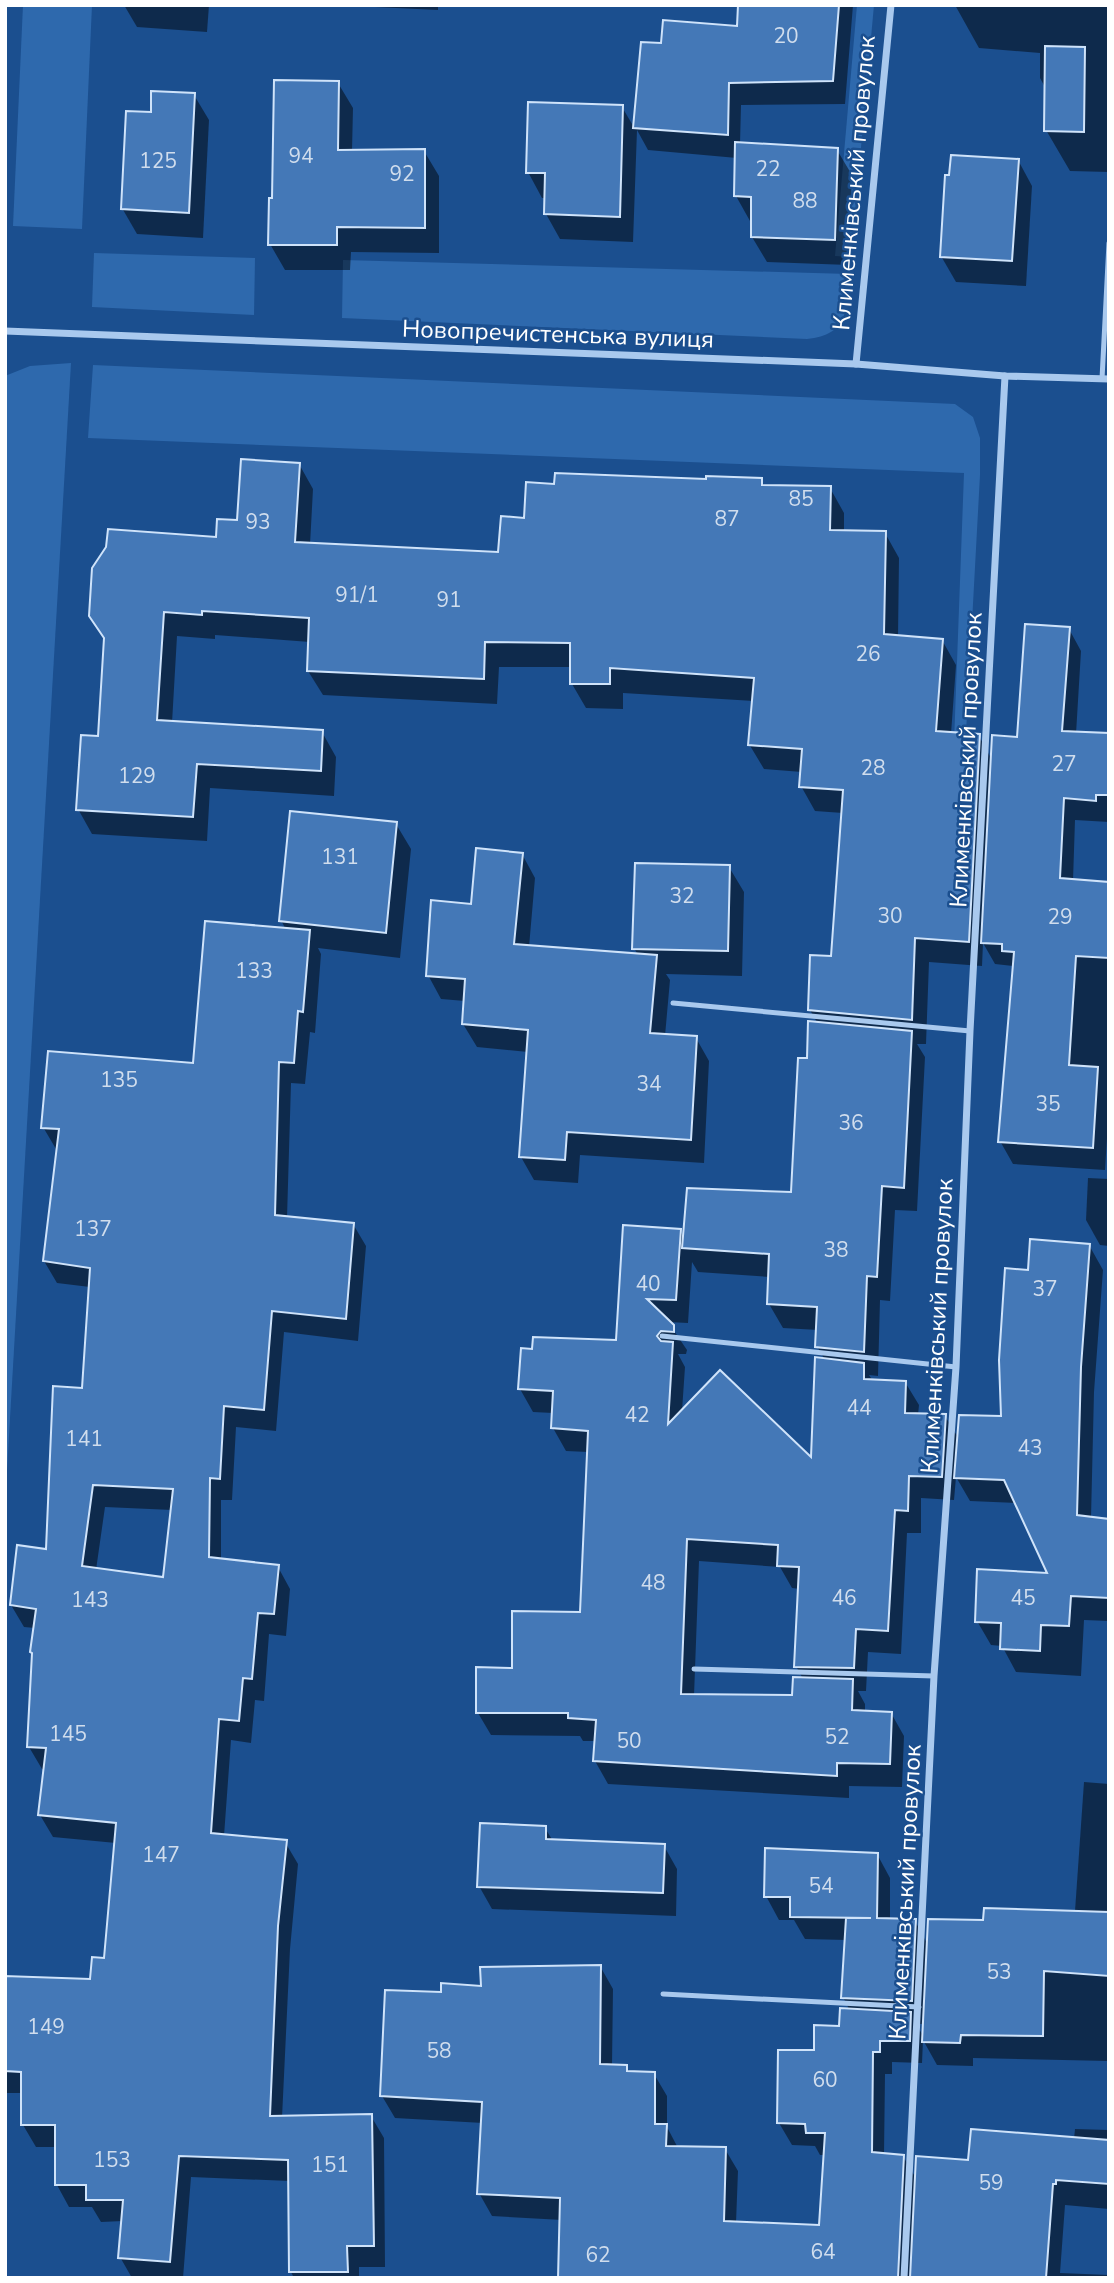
<svg xmlns="http://www.w3.org/2000/svg" width="1114" height="2283" viewBox="0 0 1114 2283" font-family="'Nunito Sans',sans-serif">
  <style>
    .green { fill: #2e69ad }
    .shadow { fill: #0007; fill-rule: evenodd }
    .building { fill: #4478b7; stroke: #cfe3fa; stroke-width: 2; fill-rule: evenodd }
    .lines { fill: none; stroke-linecap: round; stroke-linejoin: round }
    .service { stroke: #a9c9ee; stroke-width: 5 }
    .minor { stroke: #a9c9ee; stroke-width: 7 }
    .labels { text-anchor: middle; stroke-width: 5; stroke-linejoin: round; paint-order: stroke }
    .number-label { font-size: 21px; fill: #d0dded }
    .street-label { font-size: 24px; fill: #fff; stroke: #1b4f8f }
  </style>
  <rect width="100%" height="100%" fill="#1b4f8f"/>
  <g class="green">
    <polygon points="23,5 92,5 82,229 13,226"/>
    <polygon points="857,5 874,5 851,257 835,256"/>
    <polygon points="94,253 255,258 254,315 92,307"/>
    <path d="M343 260 849 274C847 309 849 335 807 339L342 318Z"/>
    <polygon points="71,363 5,1505 5,376 30,366"/>
    <polygon points="93,365 955,404 973,417 980,438 980,475 961,825 951,824 964,473 88,438"/>
  </g>
  <g class="shadow">
    <polygon points="124,5 209,5 207,32 137,27"/>
    <polygon points="374,5 438,5 438,10 375,7"/>
    <polygon points="740,5 853,5 845,104 741,105 740,144 837,150 852,175 849,265 767,262 752,237 753,221 750,221 736,196 737,158 648,150 637,130 633,242 560,239 546,214 546,198 542,198 528,172 622,107 635,129 642,44 663,45 738,28"/>
    <polygon points="955,5 1109,5 1109,172 1070,171 1046,130 1046,89 1040,78 1040,53 979,48"/>
    <polygon points="338,83 353,108 352,151 424,151 439,176 439,253 351,252 350,270 285,270 270,244 274,200"/>
    <polygon points="194,95 209,120 203,238 137,234 122,208 152,114"/>
    <polygon points="1018,160 1032,186 1026,286 956,282 941,256"/>
    <path d="M299 464 313 489 310 545 499 554 555 486 761 480 765 487 830 488 844 513V532L885 533 899 558 898 637 942 640 956 665 951 734 979 736 992 760 1019 739 1069 629 1081 651 1076 734 1109 735V822L1075 820 1073 881 1109 883V1106L1105 1170 1013 1164 1000 1141 1014 968 1013 966 995 964 983 943 982 966 929 962 926 1044H917L925 1057 917 1211 895 1210 890 1301 880 1300 878 1376 869 1375 873 1381 905 1382 919 1405 918 1415 945 1416 959 1439 1003 1418 1030 1271 1089 1245 1103 1270 1094 1392 1091 1518 1109 1520V1621L1084 1620 1081 1676 1016 1672 1002 1646 991 1645 977 1621 1050 1575 1017 1503 970 1501 956 1477 954 1500 921 1498V1533H907L901 1654 868 1652 866 1691H858L865 1704V1712L891 1713 904 1736 902 1787 849 1786V1798L608 1784 595 1761 596 1741H583L580 1736 491 1735 478 1713 514 1669 582 1613 588 1452 566 1451 553 1428V1413L533 1412 520 1389 617 1342 680 1231 685 1239 793 1194 808 1060 818 1024 810 1010 833 958 843 813 815 811 801 786 802 772 764 769 749 744 754 701 623 693V709L586 708 572 684V667H499L497 704 323 695 308 671 310 642 215 635V639L177 636 172 723 322 732 336 757 334 796 210 788 207 841 92 834 78 809 100 738 106 642 90 616 218 539ZM692 1262 698 1272 770 1277 769 1304 783 1328 818 1330 817 1346 825 1360 812 1461 682 1411 685 1367 678 1354H686L687 1350 668 1322 688 1323ZM699 1561 780 1567 792 1588 800 1589 796 1666 803 1679 794 1697 694 1696Z"/>
    <path d="M396 824 411 849 400 958 318 948 321 954 315 1033 310 1032 305 1084 291 1083 287 1218 353 1224 366 1246 358 1341 284 1332 276 1431 236 1427 232 1500H221V1561L278 1567 290 1589 286 1636 269 1634 264 1701 255 1700 251 1743 231 1740 224 1836 285 1842 298 1864 290 1949 282 2118 371 2116 384 2138 385 2267H359V2278H294L291 2272 290 2181 191 2177 183 2278H132L120 2257 123 2221 101 2222 92 2207H69L57 2185V2147H36L23 2125V2093H7L5 2090V1978L91 1981 106 1960 116 1843 53 1837 40 1815 45 1769H42L29 1747 35 1628 24 1627 11 1605 47 1551 83 1390 90 1287 57 1283 44 1261 58 1150 56 1149 43 1127 194 1065 286 930 281 920ZM105 1507 172 1510 164 1579 96 1570Z"/>
    <polygon points="522,854 535,878 529,947 638,955 634,948 729,867 744,892 742,976 666,974 670,980 665,1036 696,1038 709,1061 704,1163 580,1155 578,1183 534,1180 521,1157 528,1052 477,1047 463,1024 465,1001 441,999 428,975 472,906"/>
    <polygon points="1088,1178 1109,1179 1109,1246 1100,1245 1086,1220"/>
    <polygon points="1084,1782 1109,1784 1109,1932 1075,1911"/>
    <polygon points="545,1828 553,1841 664,1846 677,1869 676,1916 492,1909 479,1886"/>
    <path d="M877 1854 890 1878V1920L915 1921 928 1945 1109 1973V2061L973 2058V2066L937 2065 923 2040 922 2063 892 2062V2074H885L884 2155 903 2156 917 2180 970 2162 1074 2139 1075 2129 1109 2130V2209L1065 2205 1060 2273 1109 2275V2278H560L562 2220 492 2216 479 2193 483 2123 395 2118 382 2096 442 1994 600 1966 613 1989 612 2066H626L630 2073 654 2074 667 2096V2127L678 2148 725 2149 738 2171 736 2223 820 2227 825 2155H820L815 2146 792 2145 779 2123 816 2052 841 2027 850 2011 843 1997 846 1940 805 1939 794 1920H779L766 1896ZM916 2024H925L924 2037Z"/>
  </g>
  <g class="building">
    <polygon points="738,5 839,5 833,81 729,83 728,135 633,128 641,42 661,43 663,20 737,26"/>
    <polygon points="1045,46 1085,47 1084,132 1044,131"/>
    <polygon points="274,80 339,81 338,150 425,149 425,228 337,227 337,245 268,245 269,198 272,198"/>
    <polygon points="151,91 195,93 189,213 121,209 126,111 151,112"/>
    <polygon points="528,102 623,105 620,217 544,214 545,173 526,173"/>
    <polygon points="735,142 838,148 835,240 751,237 751,197 734,196"/>
    <polygon points="951,155 1019,159 1012,261 940,257 945,175 949,175"/>
    <polygon points="241,459 300,463 295,542 498,552 501,516 524,518 526,482 554,484 555,473 706,479 706,476 762,478 762,485 831,486 830,530 886,531 884,634 943,639 936,731 980,734 969,942 915,938 912,1020 808,1010 810,955 831,956 843,790 799,787 802,749 748,745 754,678 610,668 610,684 570,684 570,643 485,642 484,679 307,671 309,618 202,611 202,615 164,612 157,720 323,730 321,771 197,764 193,817 76,810 81,735 98,736 104,638 89,616 92,568 106,547 108,529 216,537 217,519 237,520"/>
    <polygon points="1025,624 1070,627 1062,731 1109,733 1109,795 1096,795 1096,801 1064,798 1060,878 1109,882 1109,958 1076,956 1069,1065 1098,1067 1093,1148 998,1142 1014,952 1002,951 1002,944 981,943 992,735 1017,737"/>
    <polygon points="290,811 397,822 386,933 279,921"/>
    <polygon points="476,848 523,853 514,944 657,955 650,1033 697,1036 691,1140 567,1132 565,1160 519,1157 528,1030 462,1024 465,979 426,976 431,900 471,904"/>
    <polygon points="635,863 730,865 728,951 632,949"/>
    <path d="M205 921 310 930 303 1012 298 1011 294 1063 279 1062 275 1215 354 1223 346 1319 272 1311 264 1410 224 1406 220 1479 210 1478 209 1557 279 1565 274 1614 258 1613 252 1679 243 1678 239 1721 219 1719 211 1833 287 1840 278 1926 270 2116 372 2114 374 2246H347L348 2272H289L288 2160 179 2156 170 2262 118 2258 123 2200H86V2185H55V2125H21V2072L5 2071V1976L90 1979 92 1957 104 1958 116 1823 38 1815 46 1748 27 1747 32 1653 30 1652 36 1609 10 1605 17 1545 46 1549 53 1386 82 1388 90 1268 43 1261 59 1129 41 1128 48 1051 193 1063ZM93 1485 173 1489 163 1577 82 1566Z"/>
    <polygon points="808,1021 912,1031 904,1188 882,1186 877,1277 867,1276 864,1352 815,1347 817,1307 767,1304 769,1254 682,1248 687,1188 791,1192 798,1058 807,1058"/>
    <polygon points="623,1225 681,1229 676,1300 647,1299 674,1325 674,1332 661,1331 657,1336 661,1341 673,1342 668,1424 720,1370 811,1457 815,1357 864,1363 864,1379 906,1381 905,1413 946,1414 942,1477 909,1476 908,1511 895,1510 888,1631 856,1629 854,1668 794,1667 799,1567 777,1566 778,1545 687,1539 681,1694 792,1695 793,1677 853,1679 852,1710 892,1712 890,1764 837,1763 837,1776 593,1761 596,1720 568,1718 568,1713 476,1713 476,1667 512,1668 512,1611 580,1612 588,1431 551,1428 553,1391 518,1389 521,1348 532,1349 533,1337 616,1340"/>
    <polygon points="1030,1239 1090,1244 1081,1367 1077,1515 1109,1519 1109,1598 1071,1596 1069,1626 1041,1625 1040,1651 1000,1649 1001,1623 975,1622 977,1569 1047,1573 1004,1480 954,1478 959,1415 1001,1416 999,1360 1005,1268 1028,1270"/>
    <polygon points="480,1823 546,1826 546,1839 665,1844 663,1893 477,1887"/>
    <polygon points="765,1848 878,1853 877,1918 916,1919 912,2001 841,1998 846,1918 871,1918 790,1917 790,1897 764,1897"/>
    <polygon points="984,1908 1109,1912 1109,1976 1044,1971 1043,2036 961,2035 960,2043 922,2042 928,1919 983,1920"/>
    <polygon points="601,1965 600,2064 627,2065 627,2071 655,2072 655,2124 667,2124 666,2146 726,2147 724,2221 819,2225 825,2133 806,2133 805,2124 777,2123 778,2050 814,2050 814,2025 839,2026 840,2008 911,2012 910,2041 880,2041 880,2052 873,2052 872,2152 904,2155 898,2278 558,2278 560,2198 477,2194 482,2102 380,2096 385,1990 441,1992 441,1983 481,1986 480,1967"/>
    <polygon points="971,2129 1109,2140 1109,2184 1056,2180 1056,2184 1053,2184 1046,2278 910,2278 916,2156 968,2160"/>
  </g>
  <g class="lines">
    <g class="service">
      <polyline points="1102,379 1109,243"/>
      <polyline points="673,1003 970,1031"/>
      <polyline points="662,1336 956,1367"/>
      <polyline points="694,1669 934,1676"/>
      <polyline points="663,1994 919,2007"/>
    </g>
    <g class="minor">
      <polyline points="5,331 856,364 1005,376 1109,379"/>
      <polyline points="856,364 891,5"/>
      <polyline points="904,2278 934,1676 956,1367 970,1031 1005,376"/>
    </g>
  </g>
  <g class="labels">
    <g class="number-label">
      <text x="786" y="43">20</text>
      <text x="301" y="163">94</text>
      <text x="158" y="168">125</text>
      <text x="768" y="176">22</text>
      <text x="402" y="181">92</text>
      <text x="805" y="208">88</text>
      <text x="801" y="506">85</text>
      <text x="727" y="526">87</text>
      <text x="258" y="529">93</text>
      <text x="357" y="602">91/1</text>
      <text x="449" y="607">91</text>
      <text x="868" y="661">26</text>
      <text x="1064" y="771">27</text>
      <text x="873" y="775">28</text>
      <text x="137" y="783">129</text>
      <text x="340" y="864">131</text>
      <text x="682" y="903">32</text>
      <text x="890" y="923">30</text>
      <text x="1060" y="924">29</text>
      <text x="254" y="978">133</text>
      <text x="119" y="1087">135</text>
      <text x="649" y="1091">34</text>
      <text x="1048" y="1111">35</text>
      <text x="851" y="1130">36</text>
      <text x="93" y="1236">137</text>
      <text x="836" y="1257">38</text>
      <text x="648" y="1291">40</text>
      <text x="1045" y="1296">37</text>
      <text x="859" y="1415">44</text>
      <text x="637" y="1422">42</text>
      <text x="84" y="1446">141</text>
      <text x="1030" y="1455">43</text>
      <text x="653" y="1590">48</text>
      <text x="844" y="1605">46</text>
      <text x="1023" y="1605">45</text>
      <text x="90" y="1607">143</text>
      <text x="68" y="1741">145</text>
      <text x="837" y="1744">52</text>
      <text x="629" y="1748">50</text>
      <text x="161" y="1862">147</text>
      <text x="821" y="1893">54</text>
      <text x="999" y="1979">53</text>
      <text x="46" y="2034">149</text>
      <text x="439" y="2058">58</text>
      <text x="825" y="2087">60</text>
      <text x="112" y="2167">153</text>
      <text x="330" y="2172">151</text>
      <text x="991" y="2190">59</text>
      <text x="823" y="2259">64</text>
      <text x="598" y="2262">62</text>
    </g>
    <g class="street-label">
      <text transform="translate(854 183) rotate(-85)" y="8">Клименківський провулок</text>
      <text transform="translate(558 334) rotate(2)" y="8">Новопречистенська вулиця</text>
      <text transform="translate(966 760) rotate(-87)" y="8">Клименківський провулок</text>
      <text transform="translate(937 1326) rotate(-87)" y="8">Клименківський провулок</text>
      <text transform="translate(905 1892) rotate(-87)" y="8">Клименківський провулок</text>
    </g>
  </g>
  <rect width="1114" height="2283" fill="none" stroke="#ffffff" stroke-width="14"/>
</svg>
